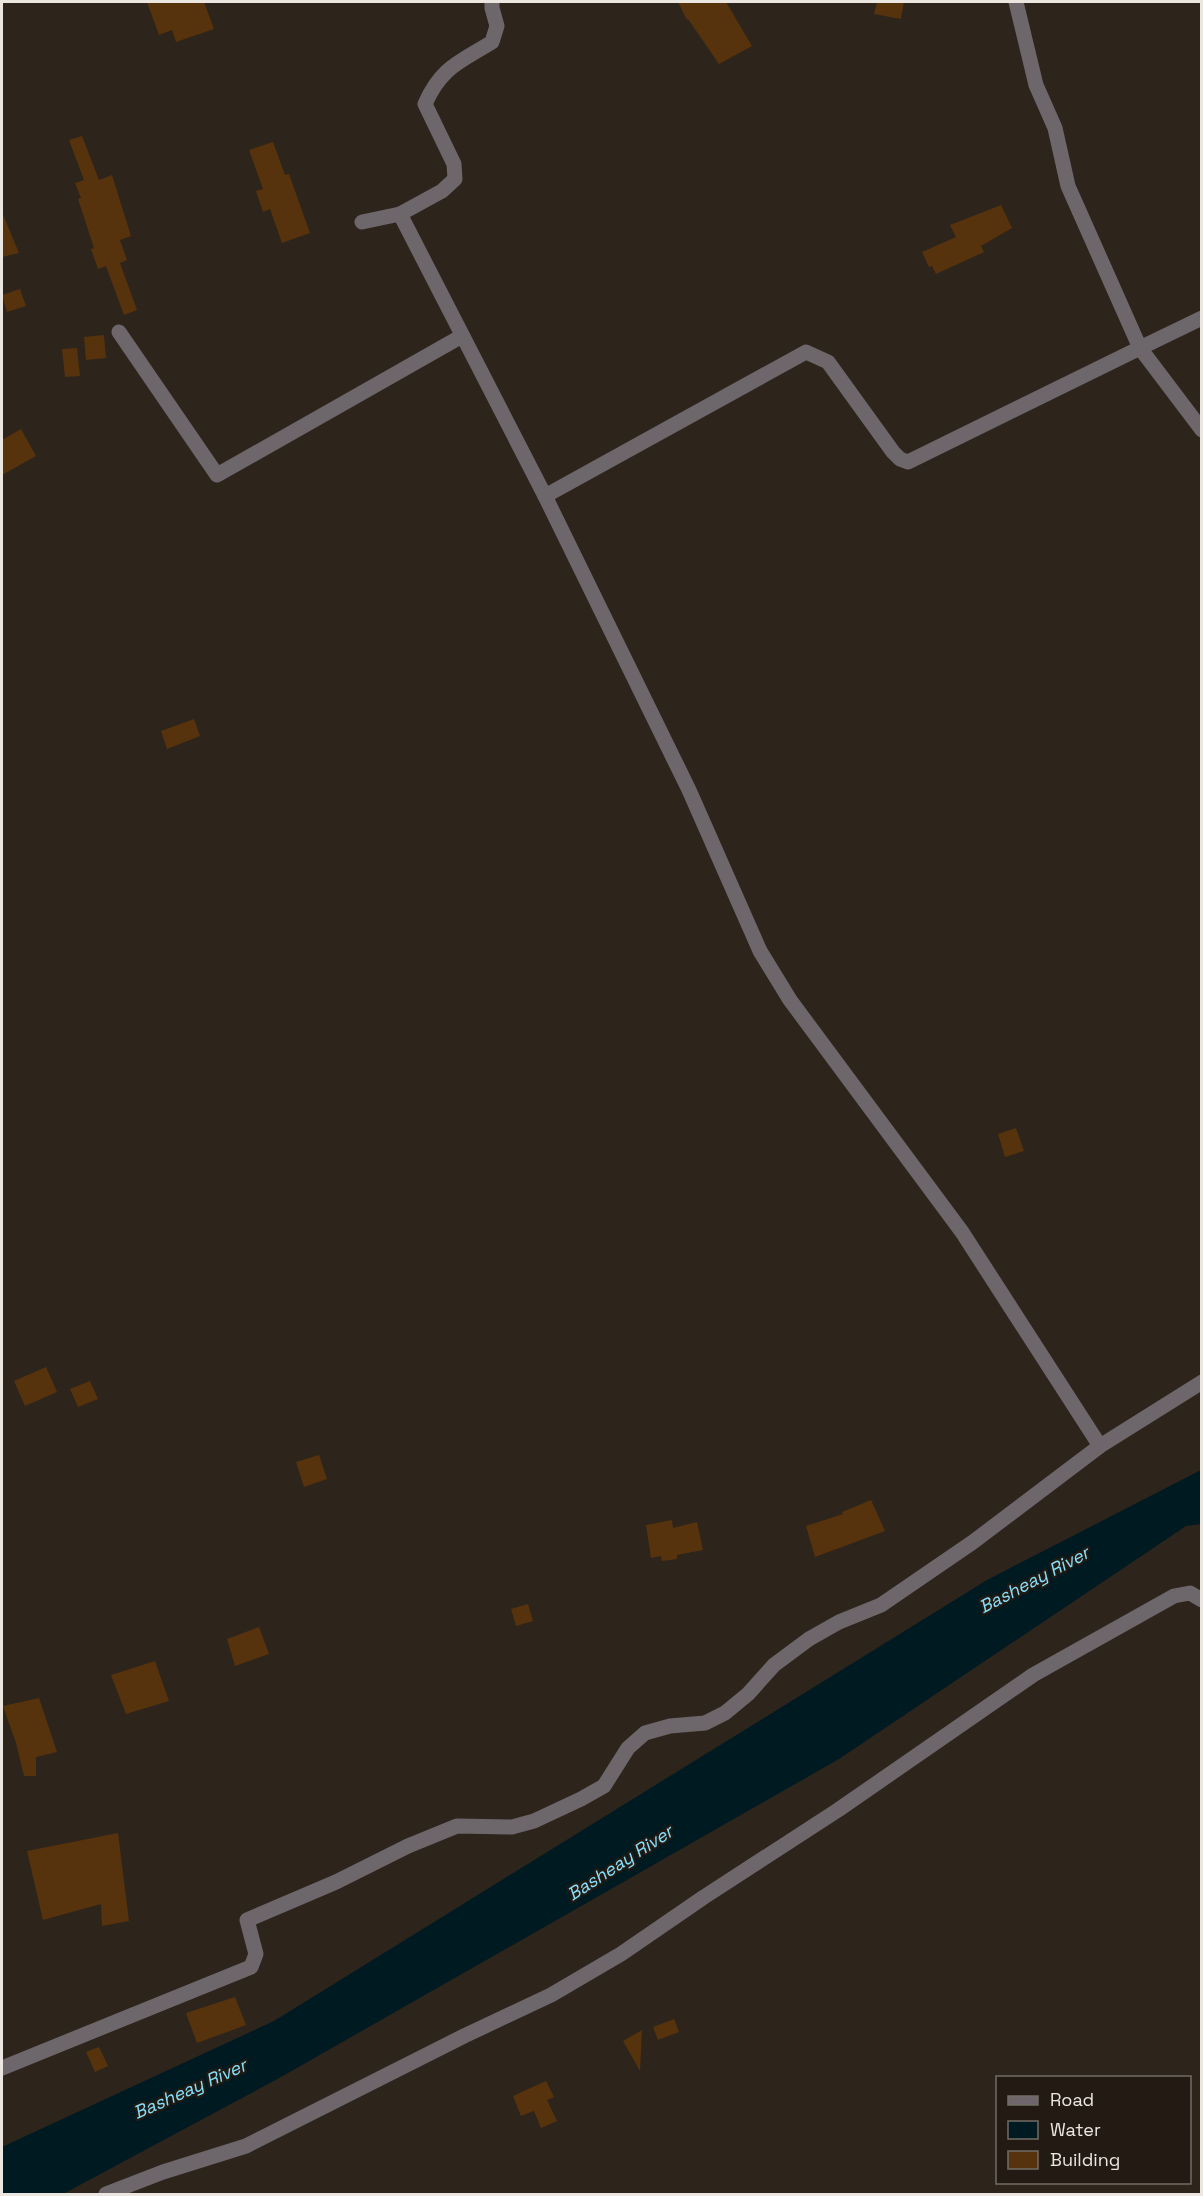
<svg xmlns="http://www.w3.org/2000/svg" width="1203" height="2196" viewBox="0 0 1203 2196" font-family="'Space Grotesk',sans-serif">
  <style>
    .water { fill: #001a22 }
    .building { fill: #56330c }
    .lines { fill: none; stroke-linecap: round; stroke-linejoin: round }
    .minor { stroke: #6d676b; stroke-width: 15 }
    .labels { text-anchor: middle; stroke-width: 4.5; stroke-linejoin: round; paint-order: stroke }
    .water-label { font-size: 18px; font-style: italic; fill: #85e1fd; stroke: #231b13 }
  </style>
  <rect width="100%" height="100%" fill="#2d241c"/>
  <polygon class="water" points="1201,1470 1201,1524 1186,1526 839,1759 281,2077 63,2194 2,2194 2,2147 274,2021 987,1580"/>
  <g class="building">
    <polygon points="147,2 204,2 214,29 176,42 172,30 159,35"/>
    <polygon points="678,2 726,2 752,46 719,64 688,19 687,20"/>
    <polygon points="877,2 904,2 901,19 874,14"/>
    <polygon points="82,136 99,180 112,175 131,236 120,240 127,260 120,263 137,310 124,315 106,266 98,269 91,249 94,248 78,199 81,198 75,183 84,180 69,140"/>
    <polygon points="273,142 285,175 289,174 310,233 282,243 270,209 263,212 256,191 263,189 249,150"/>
    <polygon points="1001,205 1012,228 981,246 984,252 936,274 932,266 929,267 922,252 956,237 950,225"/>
    <polygon points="2,212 19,253 2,257"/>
    <polygon points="20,289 26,306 7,312 2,295"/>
    <polygon points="104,335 106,358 86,360 84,337"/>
    <polygon points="77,348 80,376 65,377 62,349"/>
    <polygon points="21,429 36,456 2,475 2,440"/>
    <polygon points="194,719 200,736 167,749 161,731"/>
    <polygon points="1016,1128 1024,1151 1005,1157 998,1134"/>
    <polygon points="46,1367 57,1392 25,1406 14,1381"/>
    <polygon points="90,1381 98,1399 78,1407 70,1389"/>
    <polygon points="319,1455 327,1479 304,1487 296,1462"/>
    <polygon points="871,1500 885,1531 815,1557 806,1526 843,1514 842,1512"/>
    <polygon points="672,1520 673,1528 697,1522 703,1550 677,1555 677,1559 662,1561 661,1556 651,1558 646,1525"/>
    <polygon points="528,1604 533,1621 516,1626 511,1609"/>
    <polygon points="259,1627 269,1654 235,1666 227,1639"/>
    <polygon points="155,1661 169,1701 126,1714 111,1675"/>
    <polygon points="39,1698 57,1752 36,1757 36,1776 24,1776 16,1743 3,1706"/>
    <polygon points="118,1833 129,1921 102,1926 101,1904 43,1920 27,1851"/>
    <polygon points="235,1997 246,2025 197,2043 186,2013"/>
    <polygon points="674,2019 679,2032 658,2040 653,2027"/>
    <polygon points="642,2030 640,2071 623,2041"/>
    <polygon points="99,2047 108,2066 95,2072 86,2052"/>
    <polygon points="546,2081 554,2097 547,2100 557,2121 541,2128 534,2111 521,2116 513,2096"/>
  </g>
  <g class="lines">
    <g class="minor">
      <path d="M400 214 442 191 455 179 454 164 425 104C441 67 460 62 492 42L497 26 492 8V2"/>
      <polyline points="362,222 400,214 545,496 689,790 760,951 790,1000 962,1232 1100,1446"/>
      <polyline points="1202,318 1140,348 1202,430"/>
      <polyline points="119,332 217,475 462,336"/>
      <polyline points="545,496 806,352 828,362 893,452 900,459 908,462 1140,348 1068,186 1055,128 1036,85 1016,2"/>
      <polyline points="2,2068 251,1967 256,1954 247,1920 336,1882 408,1846 457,1826 512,1827 534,1821 581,1799 604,1786 628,1748 645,1733 670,1726 705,1723 725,1713 748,1694 774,1665 809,1639 839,1622 881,1605 973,1542 1100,1446 1202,1382"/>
      <polyline points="106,2194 163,2172 246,2146 464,2036 551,1995 621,1954 704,1897 838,1810 1033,1675 1174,1596 1190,1593 1202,1600"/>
    </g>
  </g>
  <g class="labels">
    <g class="water-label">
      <text transform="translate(1034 1580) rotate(-28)" y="6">Basheay River</text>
      <text transform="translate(620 1863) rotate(-33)" y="6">Basheay River</text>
      <text transform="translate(190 2089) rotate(-24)" y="6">Basheay River</text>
    </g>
  </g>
  <rect width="1203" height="2196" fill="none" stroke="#ece6e1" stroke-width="6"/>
  <rect x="996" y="2076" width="195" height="108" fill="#231b13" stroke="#736c65" stroke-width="1.5"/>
  <rect x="1008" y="2096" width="30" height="9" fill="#6d676b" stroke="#736c65" stroke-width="1.5"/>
  <text x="1050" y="2106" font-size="18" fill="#ece6e1">Road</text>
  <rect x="1008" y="2121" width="30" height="18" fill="#001a22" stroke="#736c65" stroke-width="1.5"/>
  <text x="1050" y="2136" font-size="18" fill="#ece6e1">Water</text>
  <rect x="1008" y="2151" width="30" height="18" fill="#56330c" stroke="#736c65" stroke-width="1.5"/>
  <text x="1050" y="2166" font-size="18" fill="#ece6e1">Building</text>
</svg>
